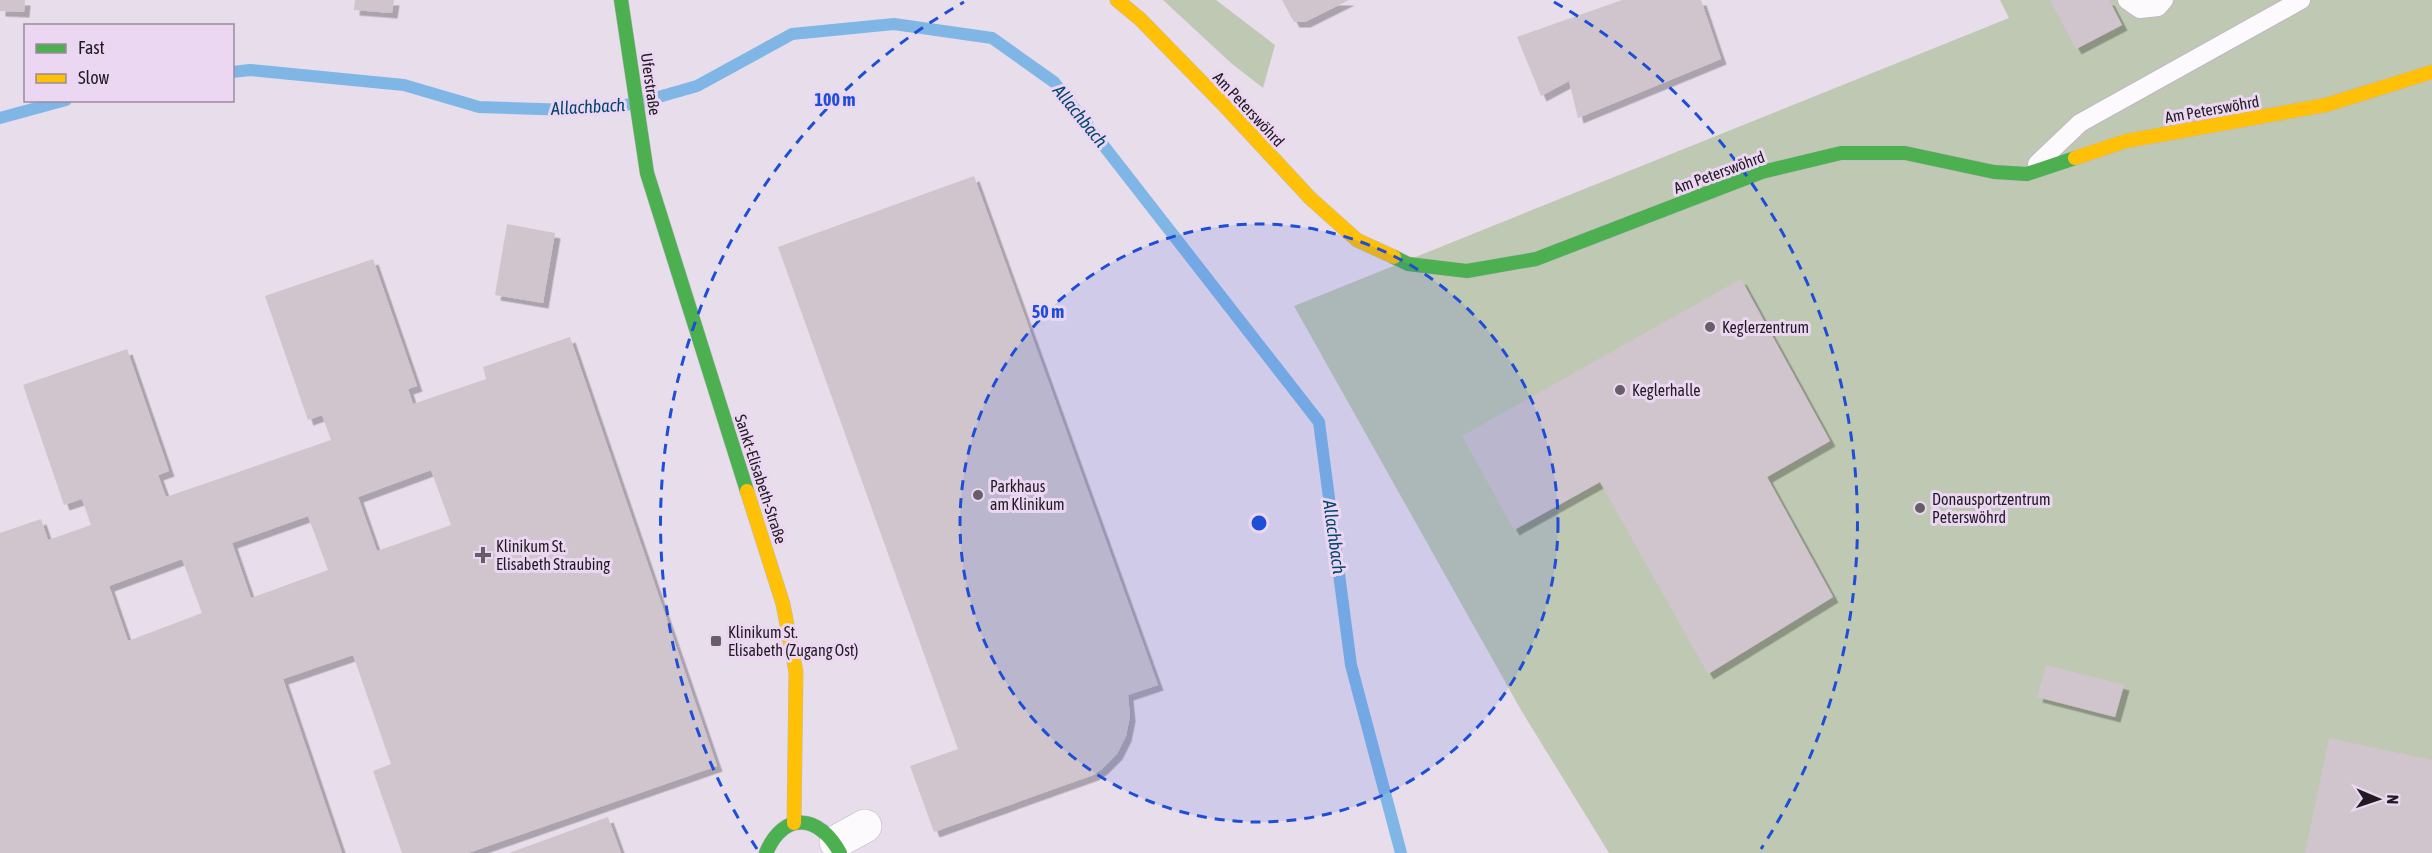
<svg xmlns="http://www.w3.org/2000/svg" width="2432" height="853" viewBox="0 0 2432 853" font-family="'Asap Condensed',sans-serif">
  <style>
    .green { fill: #bfc8b3 }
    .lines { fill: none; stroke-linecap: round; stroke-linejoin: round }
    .stream { stroke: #80b6e6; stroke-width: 12 }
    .building { fill: #d0c5cd; fill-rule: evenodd; filter: url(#shadow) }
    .lane-casing { stroke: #c0b8c3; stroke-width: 20 }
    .street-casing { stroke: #c0b8c3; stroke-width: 34 }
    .fast-casing { stroke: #c0b8c3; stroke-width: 15 }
    .slow-casing { stroke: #c0b8c3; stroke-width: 15 }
    .lane { stroke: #fcfafc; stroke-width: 18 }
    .street { stroke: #fcfafc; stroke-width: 33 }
    .fast { stroke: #4caf50; stroke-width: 14 }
    .slow { stroke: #ffc107; stroke-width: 14 }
    .ring { fill: none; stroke: #1d4ed8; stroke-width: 3; stroke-dasharray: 10 8 }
    .poi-dot { fill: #675e69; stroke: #ebd7f1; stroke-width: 2 }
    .labels { text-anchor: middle; stroke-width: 6; stroke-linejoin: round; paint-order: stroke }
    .street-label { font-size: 16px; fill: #211a23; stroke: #ebd7f1 }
    .poi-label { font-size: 16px; fill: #211a23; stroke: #ebd7f1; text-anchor: start }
    .water-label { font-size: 18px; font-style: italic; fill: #02456d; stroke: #ebd7f1 }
    .centre { fill: #1d4ed8; stroke: #ebd7f1; stroke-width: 3 }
    .ring-label { font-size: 18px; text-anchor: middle; font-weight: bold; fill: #1d4ed8; stroke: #ebd7f1; stroke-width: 6; stroke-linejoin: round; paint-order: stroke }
  </style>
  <defs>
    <filter id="shadow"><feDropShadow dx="5.5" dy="5.5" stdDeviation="0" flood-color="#0004"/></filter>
  </defs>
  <rect width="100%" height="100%" fill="#e8ddeb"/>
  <g class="green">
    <polygon points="1163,0 1216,0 1275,45 1263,88 1231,63"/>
    <polygon points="2000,0 2432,0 2432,853 1609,853 1521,710 1294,306 2009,18"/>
  </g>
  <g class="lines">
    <g class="stream">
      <polyline points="232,72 250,70 404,85 479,107 571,110 634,104 697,86 792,34 894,24 992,38 1054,82 1319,422 1351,665 1401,853"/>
      <polyline points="0,118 66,100"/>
    </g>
  </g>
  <g class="building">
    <polygon points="0,0 25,0 24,12 0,11"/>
    <polygon points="355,0 394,0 392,13 354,10"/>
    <polygon points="1282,0 1349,0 1305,22 1294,22"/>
    <polygon points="1622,0 1701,0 1721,59 1578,118 1569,81 1541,96 1517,37"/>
    <polygon points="2050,0 2109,0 2122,25 2076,49"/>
    <polygon points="974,176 1158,685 1128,695 1130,716 1126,736 1117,754 1102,769 1093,775 934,832 910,766 958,749 778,247"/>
    <polygon points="507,224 555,233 543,303 495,295"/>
    <path d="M373 259 417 386 408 389 413 404 486 379 483 367 570 337 717 766 468 853H402L373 771 391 764 353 655 283 679 342 853H0V533L41 519 48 540 91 525 82 499 64 505 23 385 127 349 169 471 158 475 166 497 331 440 322 415 308 420 265 296ZM431 470 451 525 377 551 358 497ZM308 516 328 570 251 598 232 543ZM182 559 202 613 128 641 109 586Z"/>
    <polygon points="1741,279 1830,441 1767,477 1833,597 1708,674 1600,482 1514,530 1462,436"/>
    <polygon points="2046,665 2124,685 2115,717 2037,697"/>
    <polygon points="2329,738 2432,760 2432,853 2305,853"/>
    <polygon points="608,817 621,853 509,853"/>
  </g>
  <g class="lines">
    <defs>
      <g id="lane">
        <polyline points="2127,0 2140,9 2158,7 2164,0"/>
        <polyline points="2037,164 2080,123 2301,0"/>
      </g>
      <polyline id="street" points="836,842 865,826"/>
      <g id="fast">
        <polyline points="621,0 647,173 747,491"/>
        <polyline points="1394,257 1408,264 1467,271 1536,259 1762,172 1841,153 1905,153 1994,172 2027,174 2075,158"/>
        <path d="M766 853C784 810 820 815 840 853"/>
      </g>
      <g id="slow">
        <polyline points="1117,0 1140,19 1222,103 1310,198 1357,240 1394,257"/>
        <polyline points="2075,158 2126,141 2326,105 2432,72"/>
        <polyline points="747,491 783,604 796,672 794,823"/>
      </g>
    </defs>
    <use href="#lane" class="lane-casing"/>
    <use href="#street" class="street-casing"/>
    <use href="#fast" class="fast-casing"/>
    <use href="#slow" class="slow-casing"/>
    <use href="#lane" class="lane"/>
    <use href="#street" class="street"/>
    <use href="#fast" class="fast"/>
    <use href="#slow" class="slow"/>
  </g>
  <circle cx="1259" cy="523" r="299" fill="#1d4ed8" fill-opacity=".12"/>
  <g class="ring">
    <circle cx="1259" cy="523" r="299"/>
    <path d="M757 849A599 599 0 0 1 964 2M1554 2A599 599 0 0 1 1761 849"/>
  </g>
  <g class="poi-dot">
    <circle cx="1710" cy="327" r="6"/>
    <circle cx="1620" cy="390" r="6"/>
    <circle cx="978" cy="495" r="6"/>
    <circle cx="1920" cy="508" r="6"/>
    <path d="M480 546h6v6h6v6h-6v6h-6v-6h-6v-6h6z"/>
    <rect x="710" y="635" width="12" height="12" rx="3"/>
  </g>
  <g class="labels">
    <g class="street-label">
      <text transform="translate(651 84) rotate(82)" y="6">Uferstraße</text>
      <text transform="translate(1249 109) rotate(47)" y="6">Am Peterswöhrd</text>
      <text transform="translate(2212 109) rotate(-10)" y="6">Am Peterswöhrd</text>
      <text transform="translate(1719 172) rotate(-20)" y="6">Am Peterswöhrd</text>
      <text transform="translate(761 479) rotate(72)" y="6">Sankt-Elisabeth-Straße</text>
    </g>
    <g class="poi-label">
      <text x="1722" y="333">Keglerzentrum</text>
      <text x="1632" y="396">Keglerhalle</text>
      <text x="990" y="492">Parkhaus<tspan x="990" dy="18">am Klinikum</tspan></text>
      <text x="1932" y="505">Donausportzentrum<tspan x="1932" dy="18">Peterswöhrd</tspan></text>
      <text x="496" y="552">Klinikum St.<tspan x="496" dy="18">Elisabeth Straubing</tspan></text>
      <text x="728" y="638">Klinikum St.<tspan x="728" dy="18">Elisabeth (Zugang Ost)</tspan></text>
    </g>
    <g class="water-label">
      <text transform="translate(588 107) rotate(-3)" y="6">Allachbach</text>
      <text transform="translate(1080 116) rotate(51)" y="6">Allachbach</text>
      <text transform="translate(1334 537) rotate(82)" y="6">Allachbach</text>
    </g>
  </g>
  <circle cx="1259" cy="523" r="9" class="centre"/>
  <g class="ring-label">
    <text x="835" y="106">100 m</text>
    <text x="1048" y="318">50 m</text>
  </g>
  <rect x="24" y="24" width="210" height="78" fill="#ebd7f1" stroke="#9a8b9f" stroke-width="1.5"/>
  <rect x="36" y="44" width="30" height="9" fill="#4caf50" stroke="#9a8b9f" stroke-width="1.5"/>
  <text x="78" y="54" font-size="18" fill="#211a23">Fast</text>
  <rect x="36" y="74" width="30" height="9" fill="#ffc107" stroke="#9a8b9f" stroke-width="1.5"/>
  <text x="78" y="84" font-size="18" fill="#211a23">Slow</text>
  <g transform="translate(2378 799) rotate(92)" stroke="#ebd7f1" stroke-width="4.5" paint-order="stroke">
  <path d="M0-4.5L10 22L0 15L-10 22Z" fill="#211a23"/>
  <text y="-9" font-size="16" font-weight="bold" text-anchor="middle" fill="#211a23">N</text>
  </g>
</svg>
